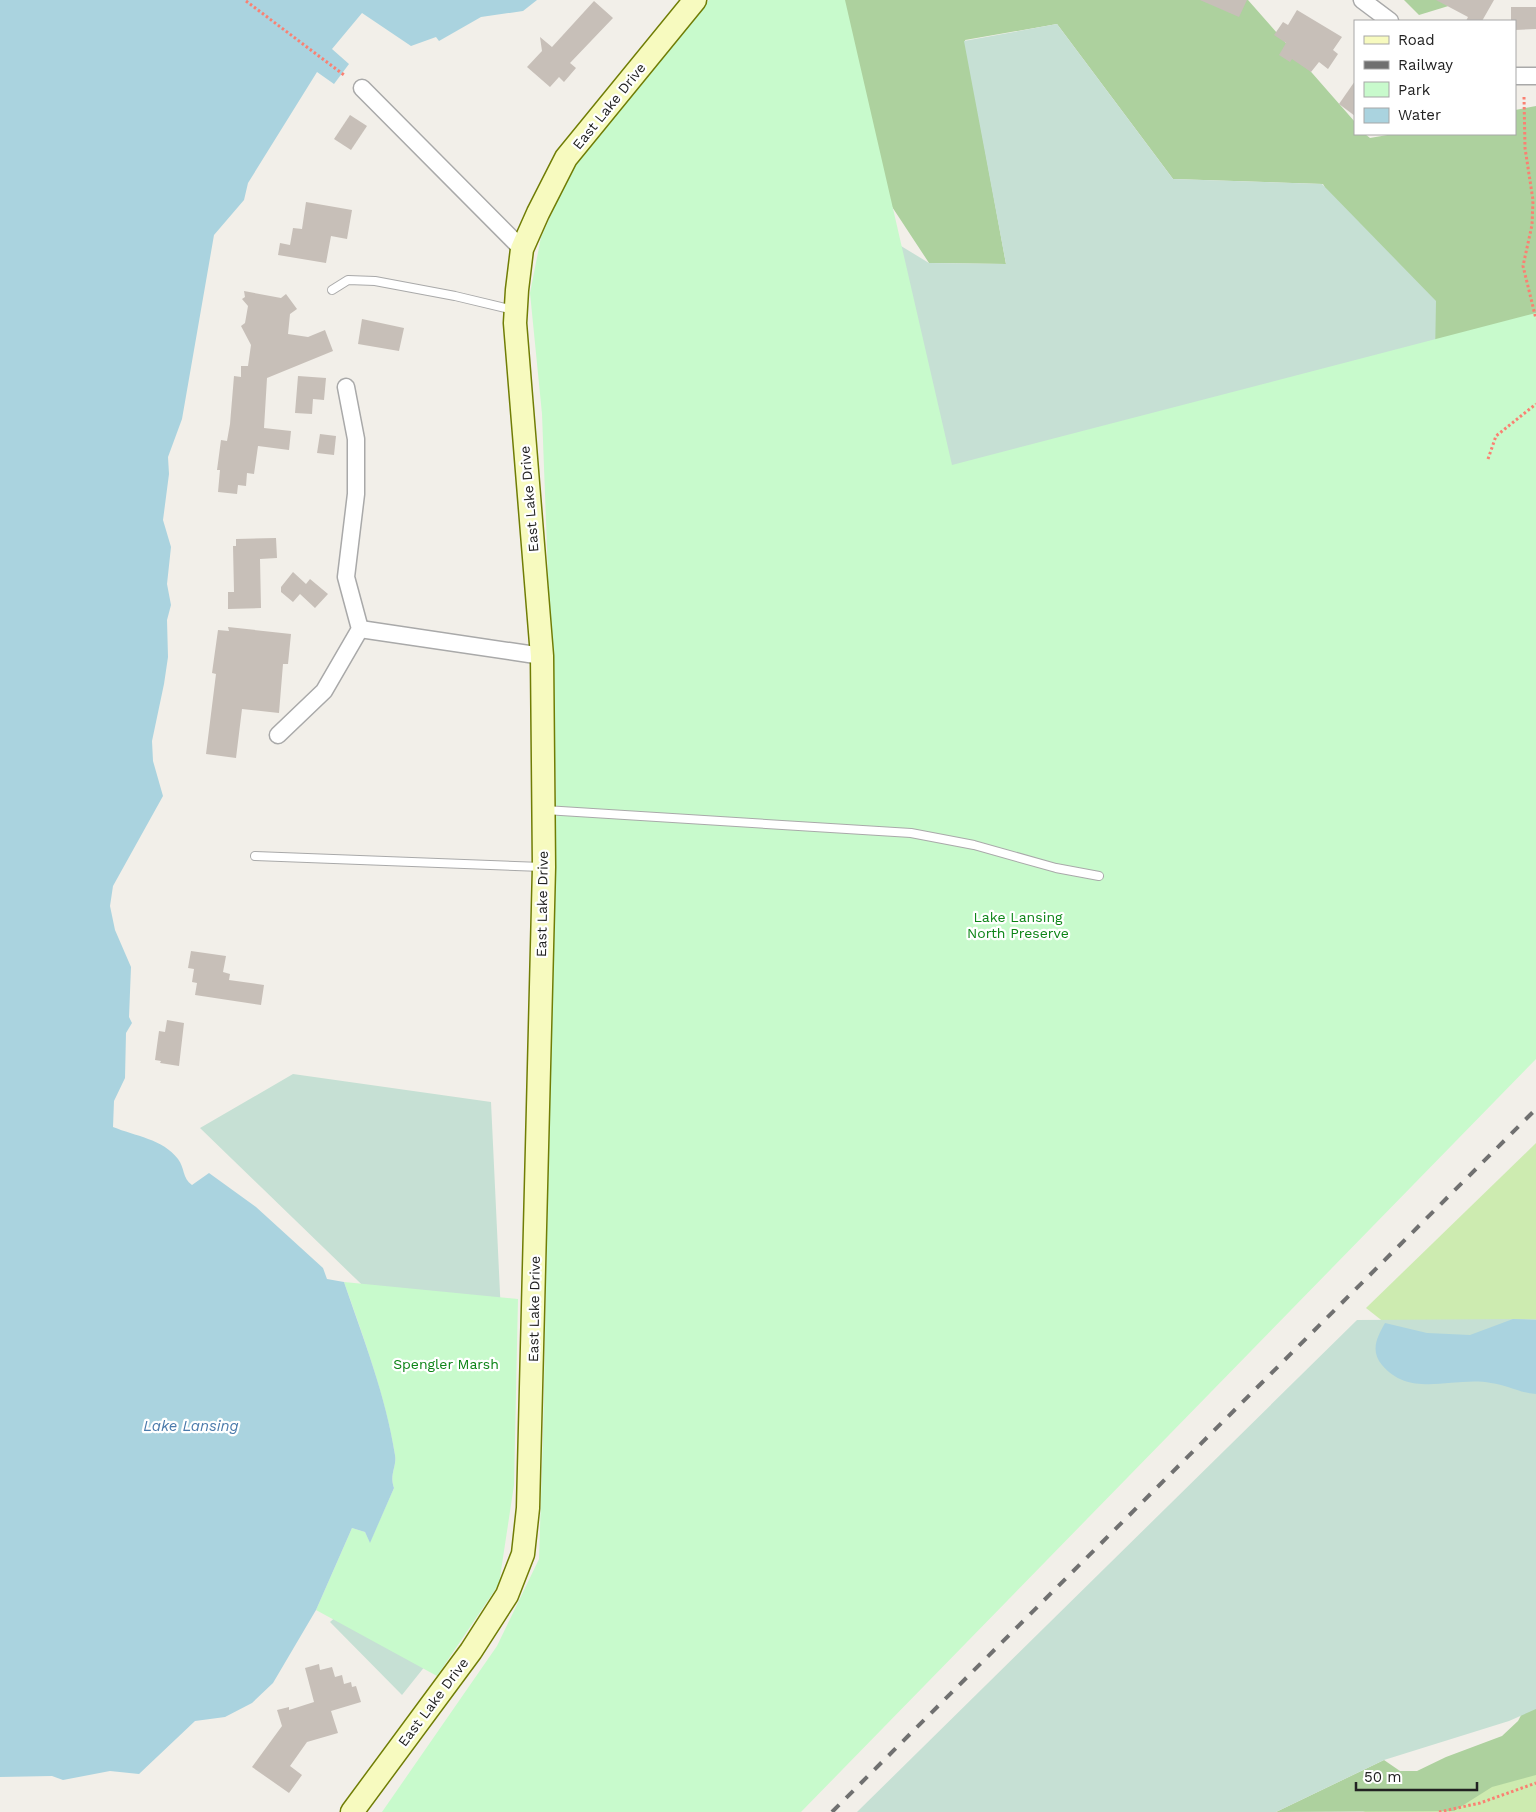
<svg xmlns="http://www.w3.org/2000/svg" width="1536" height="1812" viewBox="0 0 1536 1812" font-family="'Work Sans',sans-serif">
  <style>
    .grass { fill: #cdebb0 }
    .forest { fill: #add19e }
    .wetland { fill: #c6e0d4 }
    .park { fill: #c8facc }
    .water { fill: #aad3df }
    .building { fill: #c7bfb8 }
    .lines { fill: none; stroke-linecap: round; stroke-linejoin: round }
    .lane-casing { stroke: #a9a9a9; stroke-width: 10 }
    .street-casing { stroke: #a9a9a9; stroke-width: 19 }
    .secondary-casing { stroke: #707d05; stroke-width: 25 }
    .path { stroke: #fa8072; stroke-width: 3; stroke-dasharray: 2.5 2.5; stroke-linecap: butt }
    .lane { stroke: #fff; stroke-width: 8 }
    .street { stroke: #fff; stroke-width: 16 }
    .secondary { stroke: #f7fabf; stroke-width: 22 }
    .rail { stroke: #707070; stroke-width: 4; stroke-dasharray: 10 10; stroke-linecap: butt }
    .labels { text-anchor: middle; stroke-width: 4.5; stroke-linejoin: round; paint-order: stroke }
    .street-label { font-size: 14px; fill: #222; stroke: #fff }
    .park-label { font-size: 14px; fill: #0c8416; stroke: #fff }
    .water-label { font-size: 15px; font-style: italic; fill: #4a7aab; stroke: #fff }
  </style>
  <rect width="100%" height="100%" fill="#f2efe9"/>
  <g class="grass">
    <polygon points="1536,1143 1536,1320 1385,1323 1366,1308"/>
    <polygon points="1536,1732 1536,1812 1363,1812"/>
  </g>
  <g class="forest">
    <polygon points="756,0 1248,0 1355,122 1355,134 1365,134 1370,138 1393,134 1515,134 1515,110 1536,106 1536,586 1323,184 1173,179 1057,24 965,40 1006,264 929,263"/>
    <polygon points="1404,0 1468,0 1419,15"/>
    <polygon points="1536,1700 1536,1775 1492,1787 1454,1811 1276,1812 1384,1760 1400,1771 1417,1771 1446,1757 1502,1736 1518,1721 1527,1704"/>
  </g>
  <g class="wetland">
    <polygon points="1057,24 1173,179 1322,184 1436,301 1433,467 621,508 827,201 929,263 1006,264 964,41"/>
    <polygon points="293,1074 491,1102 508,1463 469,1611 402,1695 330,1622 396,1564 418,1339 200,1128"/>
    <polygon points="1536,1319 1536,1709 1509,1721 1384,1760 1276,1812 857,1812 1357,1320"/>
  </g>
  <g class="park">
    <polygon points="709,0 845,0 952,465 1536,313 1536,1059 801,1812 382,1812 497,1646 539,1559 543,1435 556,788 542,414 530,293 541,237 577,158"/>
    <path d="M344 1282 518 1299 514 1485 499 1584 437 1676 316 1610 352 1528 365 1532 370 1542 394 1488C389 1474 397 1467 395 1455 386 1398 363 1336 344 1282Z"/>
  </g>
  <g class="water">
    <path d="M0 0H537L523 11 481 17 439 41 436 37 411 46 362 13 332 49 349 64 334 84 317 72 248 183 244 200 214 235 182 419 168 457 169 474 163 520 171 547 167 584 171 605 167 620 168 657 164 684 152 741 153 761 163 796 113 886 110 906 115 930 131 967 129 1017 132 1023 126 1033 125 1078 114 1101 113 1127C135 1136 163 1139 178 1159 185 1168 182 1178 192 1185L209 1173 256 1207 323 1268 327 1279 344 1282C363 1338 386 1396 395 1455 397 1467 389 1474 394 1488L370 1543 365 1532 352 1528 316 1610 273 1683 252 1703 225 1717 195 1721 139 1774 110 1771 63 1780 52 1776 0 1777Z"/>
    <path d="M1513 1319 1536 1320V1394C1520 1393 1507 1385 1491 1383 1454 1376 1410 1399 1382 1365 1370 1351 1377 1337 1385 1323L1427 1333 1470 1335Z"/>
  </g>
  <g class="building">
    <polygon points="1200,0 1247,0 1239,17"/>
    <polygon points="1436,0 1494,0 1482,21 1466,21 1468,17"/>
    <polygon points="594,1 613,18 570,63 576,68 564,82 559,77 550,87 527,67 542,51 540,37 552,47"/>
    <polygon points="1511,7 1536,7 1536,29 1515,30 1515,21 1511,21"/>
    <polygon points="1297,10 1342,37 1333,50 1338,54 1328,69 1319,62 1311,72 1292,59 1290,62 1279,55 1286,43 1274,35 1283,22 1288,25"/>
    <polygon points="1355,81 1355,116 1339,104"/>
    <polygon points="350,115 367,126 351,150 334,139"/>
    <polygon points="306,202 352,210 347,239 331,236 326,263 278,255 280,243 290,245 293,228 302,229"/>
    <polygon points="244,291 281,298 286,294 297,309 290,314 288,334 308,337 325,330 333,351 267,378 264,428 291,431 289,450 258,446 254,474 247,473 246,486 238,485 237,494 218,492 220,470 217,470 221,440 227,441 230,424 234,376 241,377 241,366 248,366 251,345 241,326 245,323 248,306 242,299 245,297"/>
    <polygon points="362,319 404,328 399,351 358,344"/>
    <polygon points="298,376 326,378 324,400 313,399 312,414 295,413"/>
    <polygon points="320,434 336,436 334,455 317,453"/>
    <polygon points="276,538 277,558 260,559 261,608 228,609 228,592 234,592 233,546 236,546 236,539"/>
    <polygon points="293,572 306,584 310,579 328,594 315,608 300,594 293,602 281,592 281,587"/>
    <polygon points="228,627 291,634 288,664 283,664 279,713 242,709 236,758 206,754 216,674 212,673 218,630 229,631"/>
    <polygon points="191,951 226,956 223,972 230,974 229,980 264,985 261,1005 195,995 197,983 192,982 194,969 188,968"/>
    <polygon points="167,1020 184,1023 179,1066 160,1063 161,1061 155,1060 159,1031 165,1032"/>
    <polygon points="319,1664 320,1670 332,1667 335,1677 342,1675 344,1684 351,1682 352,1687 356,1686 361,1702 331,1711 338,1733 307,1742 290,1766 302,1775 289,1793 252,1767 282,1726 277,1710 289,1707 289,1710 314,1702 305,1668"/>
  </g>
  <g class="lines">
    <defs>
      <g id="lane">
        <polyline points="332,290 348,280 375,281 455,296 514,310"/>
        <polyline points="545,810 911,833 974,845 1056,868 1099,876"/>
        <polyline points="255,856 542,867"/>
      </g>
      <g id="street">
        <polyline points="1362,0 1390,21"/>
        <polyline points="1515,76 1536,76"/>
        <polyline points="362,88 522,249"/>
        <polyline points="360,629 542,656"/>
        <polyline points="278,735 324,691 360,629 346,577 356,494 356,439 346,387"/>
      </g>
      <polyline id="secondary" points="352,1812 471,1651 507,1595 523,1554 528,1508 544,867 542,656 515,323 517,290 522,249 538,213 566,158 695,0"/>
    </defs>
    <use href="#lane" class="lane-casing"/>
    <use href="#street" class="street-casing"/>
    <use href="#secondary" class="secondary-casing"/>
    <g class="path">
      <polyline points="246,1 344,75"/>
      <polyline points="1524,97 1525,148 1533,200 1532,225 1523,266 1536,319"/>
      <polyline points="1488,459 1496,436 1536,404"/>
      <polyline points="1439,1812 1480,1803 1536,1783"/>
    </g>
    <use href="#lane" class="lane"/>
    <use href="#street" class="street"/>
    <use href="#secondary" class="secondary"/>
    <polyline class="rail" points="832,1812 1536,1109"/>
  </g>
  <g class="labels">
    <g class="street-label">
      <text transform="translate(609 106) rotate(-51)" y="5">East Lake Drive</text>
      <text transform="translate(529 499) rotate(-95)" y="5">East Lake Drive</text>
      <text transform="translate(542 904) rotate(-89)" y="5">East Lake Drive</text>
      <text transform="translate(534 1309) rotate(-89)" y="5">East Lake Drive</text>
      <text transform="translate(433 1702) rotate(-53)" y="5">East Lake Drive</text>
    </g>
    <g class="park-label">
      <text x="1018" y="922">Lake Lansing<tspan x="1018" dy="16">North Preserve</tspan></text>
      <text x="446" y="1369">Spengler Marsh</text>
    </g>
    <g class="water-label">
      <text x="191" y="1431">Lake Lansing</text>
    </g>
  </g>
  <rect x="1354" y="20" width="162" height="115" fill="#ffffff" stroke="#a7a7a7"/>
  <rect x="1364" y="36" width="25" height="8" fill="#f7fabf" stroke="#a7a7a7"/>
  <text x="1398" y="45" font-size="15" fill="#222222">Road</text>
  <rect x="1364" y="61" width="25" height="8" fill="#707070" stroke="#a7a7a7"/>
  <text x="1398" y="70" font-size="15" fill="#222222">Railway</text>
  <rect x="1364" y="82" width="25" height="15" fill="#c8facc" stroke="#a7a7a7"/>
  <text x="1398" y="95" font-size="15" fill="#222222">Park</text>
  <rect x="1364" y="108" width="25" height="15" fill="#aad3df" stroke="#a7a7a7"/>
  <text x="1398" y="120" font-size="15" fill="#222222">Water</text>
  <path d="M1356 1782v8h121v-8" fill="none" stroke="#222222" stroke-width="2.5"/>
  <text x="1364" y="1782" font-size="15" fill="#222222" stroke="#ffffff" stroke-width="4" paint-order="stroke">50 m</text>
</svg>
